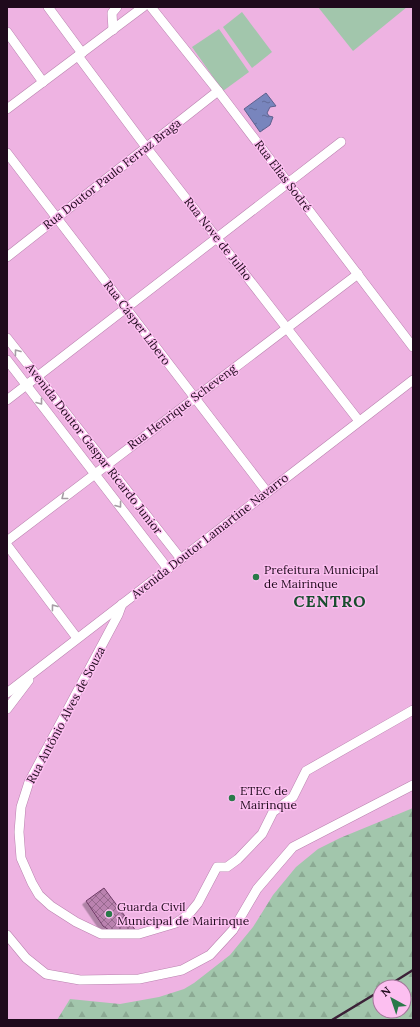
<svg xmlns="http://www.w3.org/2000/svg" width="420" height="1027" viewBox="0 0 420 1027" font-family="Lora,serif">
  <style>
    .forest { fill: url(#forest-firs); fill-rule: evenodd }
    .garden { fill: #a2c6ac }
    .water { fill: url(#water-ripples); stroke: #5d608d }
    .building { fill: url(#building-cross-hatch); stroke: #6e3b66; filter: url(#shadow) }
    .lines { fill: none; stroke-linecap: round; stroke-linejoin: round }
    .minor-casing { stroke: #ba82af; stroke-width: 10 }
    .minor { stroke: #fff; stroke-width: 9 }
    .rail { stroke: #3c2238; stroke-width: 2.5 }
    .oneway { stroke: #a59da4 }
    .poi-dot { fill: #297949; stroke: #fcbff0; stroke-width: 1.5 }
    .labels { text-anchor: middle; stroke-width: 3; stroke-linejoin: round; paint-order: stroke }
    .street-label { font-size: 12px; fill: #1f0a1c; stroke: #fcbff0 }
    .poi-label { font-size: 12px; fill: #1f0a1c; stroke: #fcbff0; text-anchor: start }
    .district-label { font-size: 16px; font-weight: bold; letter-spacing: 1px; fill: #184e2e; stroke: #fcbff0 }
  </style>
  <defs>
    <pattern id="forest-firs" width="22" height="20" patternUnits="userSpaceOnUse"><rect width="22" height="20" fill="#a2c6ac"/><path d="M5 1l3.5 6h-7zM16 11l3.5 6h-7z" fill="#8ba993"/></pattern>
    <pattern id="water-ripples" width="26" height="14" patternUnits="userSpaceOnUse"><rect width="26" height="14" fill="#7885bd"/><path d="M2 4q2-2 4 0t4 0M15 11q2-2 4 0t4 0" fill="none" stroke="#626b99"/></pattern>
    <pattern id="building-cross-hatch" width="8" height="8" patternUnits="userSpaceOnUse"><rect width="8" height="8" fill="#ba82af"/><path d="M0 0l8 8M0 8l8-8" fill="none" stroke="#97698e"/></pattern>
    <filter id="shadow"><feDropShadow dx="-3.5" dy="3.5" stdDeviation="0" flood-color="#0004"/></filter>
  </defs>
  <rect width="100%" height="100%" fill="#eeb3e2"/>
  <path class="forest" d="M413 808V1020H57L70 999 120 1004 159 997 184 989 194 983 230 955 253 927 273 895 296 867 318 849 340 838ZM380 987H404V1011H380Z"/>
  <g class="garden">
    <polygon points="318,7 407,7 353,51"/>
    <polygon points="242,12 272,52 252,68 223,27"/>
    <polygon points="219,29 249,72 223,91 192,47"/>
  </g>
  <polygon class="water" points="266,93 276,106 270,107 267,113 269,116 273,117 270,125 260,132 244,109"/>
  <polygon class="building" points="104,888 136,931 112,932 103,926 86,901"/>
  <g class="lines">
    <defs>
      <g id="minor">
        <polyline points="48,7 82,53"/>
        <polyline points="151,7 218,91 413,347"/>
        <polyline points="113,30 112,13 117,7"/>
        <polyline points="7,32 43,82"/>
        <polyline points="78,56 146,147 359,421"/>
        <polyline points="7,109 143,7"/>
        <polyline points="7,153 267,492"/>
        <polyline points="7,257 218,91"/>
        <polyline points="7,338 181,559"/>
        <polyline points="7,360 168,569"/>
        <polyline points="7,400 341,142"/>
        <polyline points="7,541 358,274"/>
        <polyline points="7,545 77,638"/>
        <polyline points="122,604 118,615 29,782 21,807 19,832 21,858 32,883 39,895 51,906 76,922 101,934 139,934 176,923 189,914 198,903 217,867 227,867 238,859 262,834 273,812 293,797 306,771 413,710"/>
        <polyline points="7,693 413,380"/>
        <polyline points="7,709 29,680"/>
        <polyline points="7,935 26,958 46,974 80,980 139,979 182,970 210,955 233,930 257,889 293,847 413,785"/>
      </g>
    </defs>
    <use href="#minor" class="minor-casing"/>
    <use href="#minor" class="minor"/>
    <g class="rail">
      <polyline points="386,987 413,970"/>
      <polyline points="332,1020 380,991"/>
    </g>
  </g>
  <defs><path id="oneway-chevron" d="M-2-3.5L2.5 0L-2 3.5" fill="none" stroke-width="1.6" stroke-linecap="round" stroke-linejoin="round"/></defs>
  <g class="oneway">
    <use href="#oneway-chevron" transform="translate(17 352) rotate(-127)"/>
    <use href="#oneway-chevron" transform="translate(40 402) rotate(52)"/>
    <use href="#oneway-chevron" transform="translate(64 497) rotate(142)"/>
    <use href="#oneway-chevron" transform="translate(119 505) rotate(53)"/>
    <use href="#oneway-chevron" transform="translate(54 607) rotate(-127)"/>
  </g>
  <g class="poi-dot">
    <circle cx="256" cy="577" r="4"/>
    <circle cx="232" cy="798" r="4"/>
    <circle cx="109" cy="914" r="4"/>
  </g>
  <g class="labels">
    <g class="street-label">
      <text transform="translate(112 174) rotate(-38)" y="4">Rua Doutor Paulo Ferraz Braga</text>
      <text transform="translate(283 176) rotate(53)" y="4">Rua Elias Sodré</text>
      <text transform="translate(218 239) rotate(52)" y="4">Rua Nove de Julho</text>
      <text transform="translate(137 323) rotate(53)" y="4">Rua Cásper Líbero</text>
      <text transform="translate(182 407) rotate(-37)" y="4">Rua Henrique Scheveng</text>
      <text transform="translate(94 449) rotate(52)" y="4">Avenida Doutor Gaspar Ricardo Junior</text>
      <text transform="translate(210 536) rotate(-38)" y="4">Avenida Doutor Lamartine Navarro</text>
      <text transform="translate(66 715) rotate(-62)" y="4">Rua Antônio Alves de Souza</text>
    </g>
    <g class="poi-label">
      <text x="264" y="574">Prefeitura Municipal<tspan x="264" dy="14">de Mairinque</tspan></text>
      <text x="240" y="795">ETEC de<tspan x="240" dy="14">Mairinque</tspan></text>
      <text x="117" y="911">Guarda Civil<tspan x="117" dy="14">Municipal de Mairinque</tspan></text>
    </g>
    <g class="district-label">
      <text x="330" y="607">CENTRO</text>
    </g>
  </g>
  <rect width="420" height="1027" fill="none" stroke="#1f0a1c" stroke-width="16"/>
  <g transform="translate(392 999) rotate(320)"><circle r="19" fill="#fcbff0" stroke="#a4779b"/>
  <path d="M0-3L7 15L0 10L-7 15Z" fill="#297949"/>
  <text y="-6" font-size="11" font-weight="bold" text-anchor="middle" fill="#1f0a1c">N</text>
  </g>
</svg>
